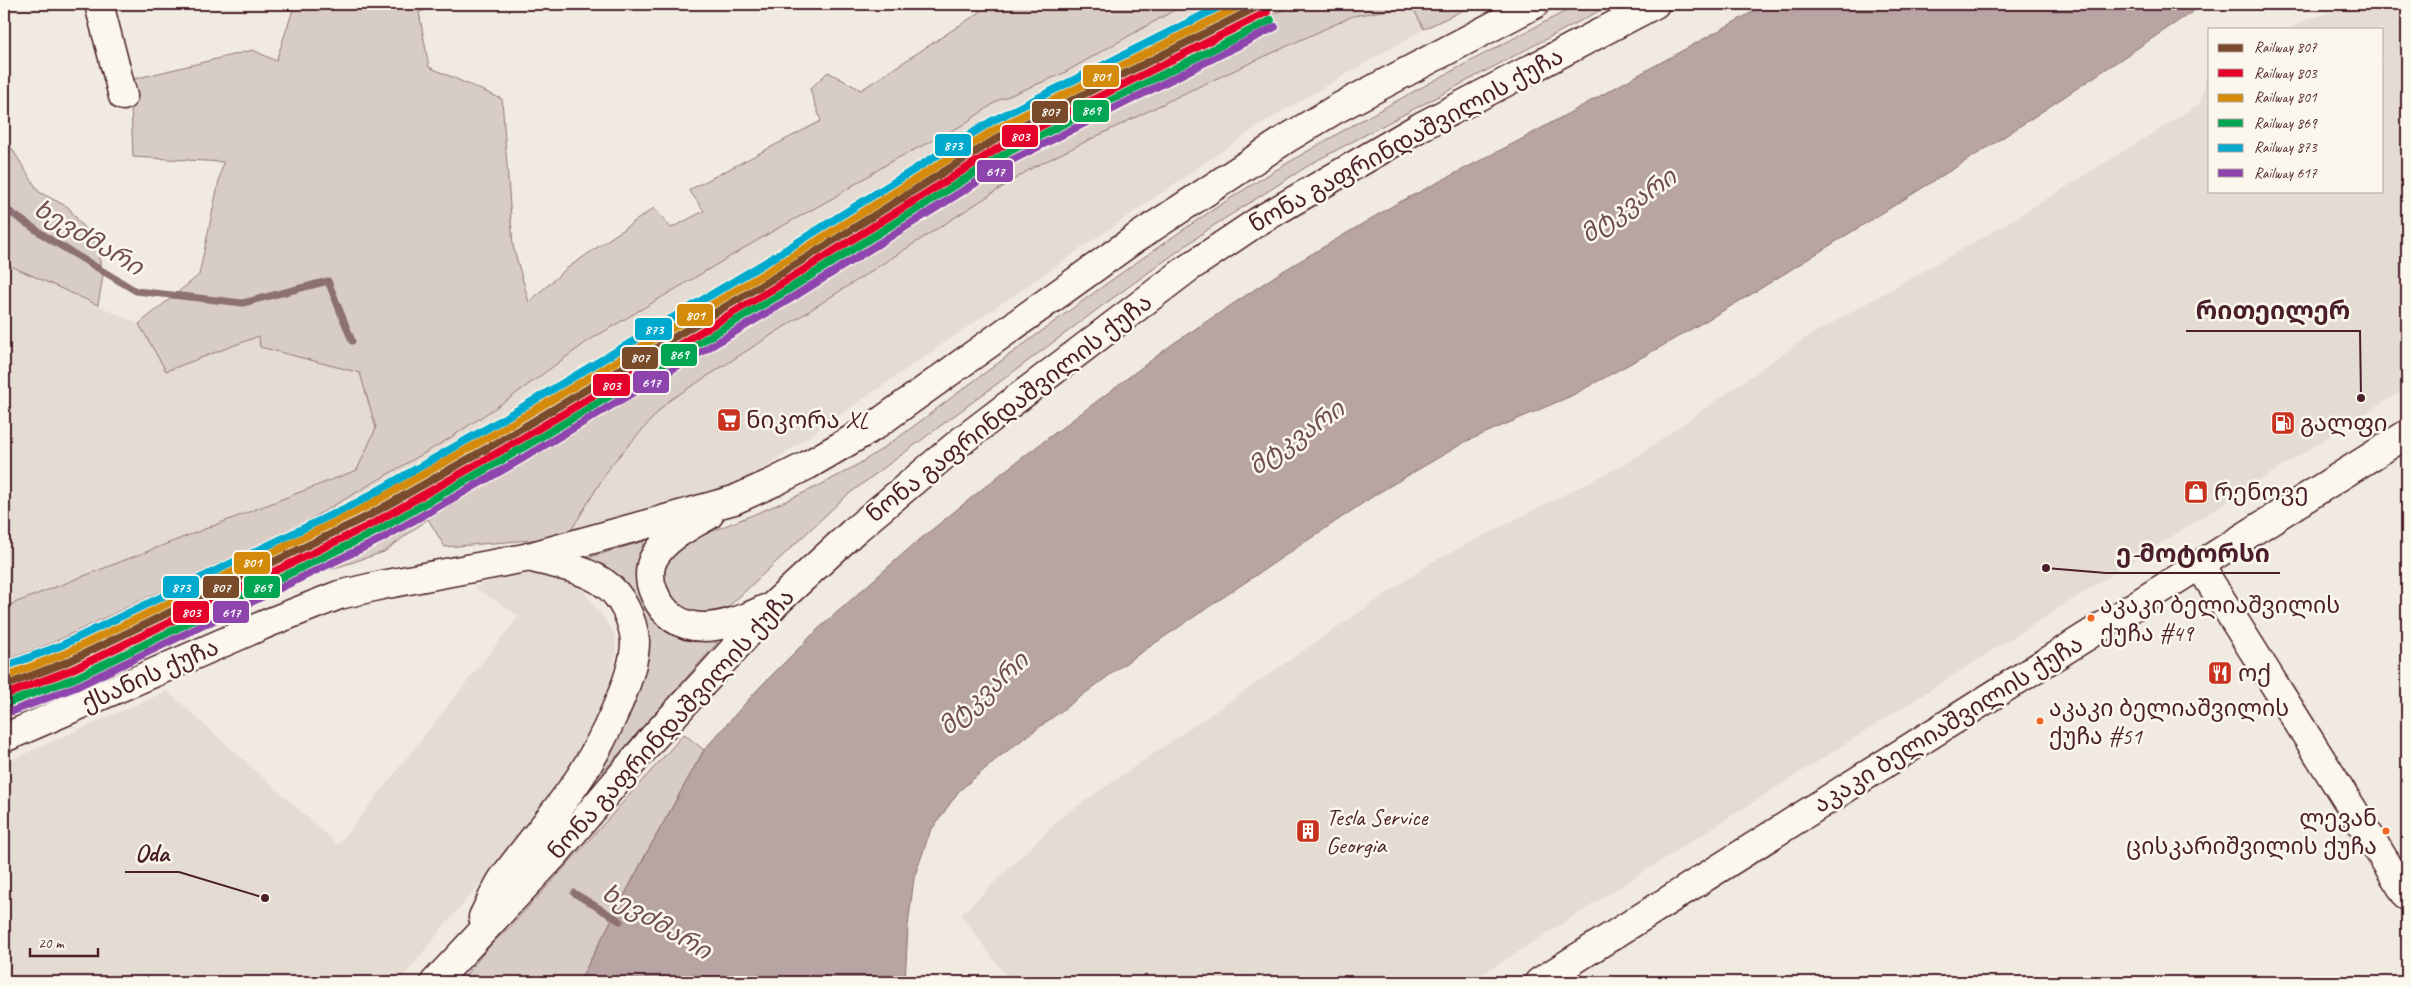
<svg xmlns="http://www.w3.org/2000/svg" width="2411" height="986" viewBox="0 0 2411 986" font-family="Caveat,'Noto Sans Georgian',sans-serif">
  <style>
    .built { fill: #e4dbd2 }
    .green { fill: #d8ccc6; stroke: #917678 }
    .water { fill: #b8a4a2; stroke: #8c6f72 }
    .lines { fill: none; stroke-linecap: round; stroke-linejoin: round }
    .stream { stroke: #8c6f72; stroke-width: 7 }
    .minor-casing { stroke: #4a1f2b; stroke-width: 31 }
    .major-casing { stroke: #4a1f2b; stroke-width: 31 }
    .minor { stroke: #fbf7ec; stroke-width: 28 }
    .major { stroke: #fbf7ec; stroke-width: 28 }
    .rail-1-casing { stroke: #fbf7ec; stroke-width: 11 }
    .rail-2-casing { stroke: #fbf7ec; stroke-width: 11 }
    .rail-3-casing { stroke: #fbf7ec; stroke-width: 11 }
    .rail-4-casing { stroke: #fbf7ec; stroke-width: 11 }
    .rail-5-casing { stroke: #fbf7ec; stroke-width: 11 }
    .rail-6-casing { stroke: #fbf7ec; stroke-width: 11 }
    .rail-1 { stroke: #7a4b2a; stroke-width: 8 }
    .rail-2 { stroke: #e4002b; stroke-width: 8 }
    .rail-3 { stroke: #d48b09; stroke-width: 8 }
    .rail-4 { stroke: #00a651; stroke-width: 8 }
    .rail-5 { stroke: #00a9ce; stroke-width: 8 }
    .rail-6 { stroke: #8e44ad; stroke-width: 8 }
    .bus-dot { fill: #f26522; stroke: #fbf7ec; stroke-width: 2 }
    .labels { text-anchor: middle; stroke-width: 5; stroke-linejoin: round; paint-order: stroke }
    .bus-label { font-size: 23px; fill: #4a1f2b; stroke: #fbf7ec; text-anchor: start }
    .street-label { font-size: 24px; fill: #4a1f2b; stroke: #fbf7ec }
    .poi-label { font-size: 24px; fill: #4a1f2b; stroke: #fbf7ec; text-anchor: start }
    .water-label { font-size: 25px; font-style: italic; fill: #704e55; stroke: #fbf7ec }
    .leader { fill: none; stroke: #4a1f2b; stroke-width: 2 }
    .callout-dot { fill: #4a1f2b; stroke: #fbf7ec; stroke-width: 2 }
    .callout-label { font-size: 25px; text-anchor: middle; font-weight: bold; fill: #4a1f2b; stroke: #fbf7ec; stroke-width: 5; stroke-linejoin: round; paint-order: stroke }
    .line-badge { stroke: #fbf7ec; stroke-width: 2 }
    .badge-label { font-size: 14px; text-anchor: middle; font-weight: bold; fill: #fff }
  </style>
  <rect width="100%" height="100%" fill="#f0eae0"/>
  <filter id="ink" filterUnits="userSpaceOnUse"><feTurbulence type="fractalNoise" baseFrequency=".02" numOctaves="2"/><feDisplacementMap in="SourceGraphic" scale="10" xChannelSelector="R" yChannelSelector="G"/><feConvolveMatrix kernelMatrix="1 2 1 2 8 2 1 2 1" color-interpolation-filters="sRGB"/></filter>
  <g filter="url(#ink)">
    <g class="built">
      <polygon points="1185,4 1294,4 1224,38 516,445 389,515 62,675 4,698 4,661 52,643 302,524 447,440 510,398 588,341 768,234 833,198 892,161 961,126 999,100 1062,74"/>
      <polygon points="2361,4 2407,4 2407,387 1470,982 1011,982 961,915 1063,816 1434,561 1629,462 1804,339 2006,224 2200,104 2207,73 2210,72 2210,191 2382,191 2382,29 2290,29 2308,19"/>
      <polygon points="1412,6 1424,29 1264,122 746,480 649,518 567,537 611,465 667,402 1032,168 1187,92 1353,16"/>
      <polygon points="4,263 139,324 166,370 259,336 261,347 360,373 376,428 357,470 4,607"/>
      <polygon points="560,572 584,591 615,634 616,655 607,691 558,793 444,926 399,982 4,982 4,763 167,691 338,845 519,616 474,587 508,575"/>
    </g>
    <g class="green">
      <polygon points="295,4 447,4 419,12 429,67 502,99 513,246 529,302 566,269 654,208 671,228 704,211 689,190 821,121 810,89 828,72 861,90 980,12 977,4 1185,4 1062,74 999,100 961,126 892,161 833,198 768,234 588,341 510,398 447,440 302,524 52,643 4,661 4,607 357,470 376,428 360,373 260,347 259,336 166,371 139,324 199,275 223,162 133,157 130,80 253,50 276,61"/>
      <polygon points="1294,4 1476,4 1424,29 1412,6 1353,16 1187,92 1032,168 667,402 611,465 567,537 445,547 428,519 384,552 310,576 4,716 4,698 62,675 389,515 516,445 872,223 1010,146"/>
      <path d="M1579 4H1612L1314 162 1213 226 1106 303 846 496 723 612C697 619 670 606 665 579 664 574 663 566 665 562 673 546 709 533 725 526 765 510 805 494 843 473 885 450 924 418 963 389 1034 337 1104 284 1177 234 1304 146 1443 76 1579 4Z"/>
      <polygon points="4,136 39,192 68,207 96,244 103,275 98,305 4,263"/>
      <path d="M644 541C623 599 656 644 718 642L593 783 639 606 624 582 581 560Z"/>
      <polygon points="684,734 704,750 646,854 579,982 460,982 493,942 510,927 557,876"/>
    </g>
    <polygon class="water" points="1767,4 2204,4 1990,146 1750,295 1657,349 1571,396 1467,441 1378,493 1130,660 999,757 959,791 930,832 914,878 908,926 905,982 579,982 646,854 704,750 758,689 817,630 913,545 1002,473 1174,343 1278,274 1394,205 1520,140"/>
    <g class="lines">
      <g class="stream">
        <polyline points="4,208 51,240 136,291 243,303 328,281 352,341"/>
        <polyline points="574,893 620,921"/>
      </g>
      <defs>
        <polyline id="minor" points="99,4 123,96"/>
        <g id="major">
          <path d="M709 515C690 526 667 537 655 556 648 567 649 582 654 593 676 643 726 628 765 609"/>
          <polyline points="2200,566 2407,896"/>
          <polyline points="4,738 268,623 339,595 382,585 525,558 734,500 774,482 808,465 873,427 1136,238 1286,139 1336,109 1535,4"/>
          <path d="M483 917C489 905 495 891 502 880 527 845 556 813 580 777 599 748 636 676 635 641 633 620 622 595 604 583 583 568 553 564 529 557"/>
          <polyline points="435,982 555,854 653,738 776,603 854,531 960,442 1187,269 1257,222 1420,127 1655,4"/>
          <polyline points="1539,982 2407,434"/>
        </g>
      </defs>
      <use href="#minor" class="minor-casing"/>
      <use href="#major" class="major-casing"/>
      <use href="#minor" class="minor"/>
      <use href="#major" class="major"/>
      <defs>
        <polyline id="rail-1" points="4,686 67,662 368,516 500,441 777,276 1001,136 1263,4"/>
        <polyline id="rail-2" points="7,694 71,670 372,524 504,449 781,284 1005,144 1267,12"/>
        <polyline id="rail-3" points="4,677 64,654 364,508 496,433 772,269 996,129 1244,4"/>
        <polyline id="rail-4" points="10,702 75,678 377,531 509,456 786,291 1010,151 1271,20"/>
        <polyline id="rail-5" points="4,667 60,646 360,501 491,426 768,261 992,121 1225,4"/>
        <polyline id="rail-6" points="13,711 78,686 381,539 513,464 790,299 1014,159 1275,27"/>
      </defs>
      <use href="#rail-1" class="rail-1-casing"/>
      <use href="#rail-2" class="rail-2-casing"/>
      <use href="#rail-3" class="rail-3-casing"/>
      <use href="#rail-4" class="rail-4-casing"/>
      <use href="#rail-5" class="rail-5-casing"/>
      <use href="#rail-6" class="rail-6-casing"/>
      <use href="#rail-1" class="rail-1"/>
      <use href="#rail-2" class="rail-2"/>
      <use href="#rail-3" class="rail-3"/>
      <use href="#rail-4" class="rail-4"/>
      <use href="#rail-5" class="rail-5"/>
      <use href="#rail-6" class="rail-6"/>
    </g>
  </g>
  <defs>
    <symbol id="supermarket-square" viewBox="-11 -11 22 22"><rect x="-9" y="-9" width="18" height="18" rx="4" fill="#c8321e" stroke="#fbf7ec"/><path d="M-6-5.5h2.5l.6 2H6L4.5 2H-2.5L-4.4-4H-6ZM-1.5 3.2a1.3 1.3 0 1 0 .1 0ZM3 3.2a1.3 1.3 0 1 0 .1 0Z" fill="#fff"/></symbol>
    <symbol id="fuel-square" viewBox="-11 -11 22 22"><rect x="-9" y="-9" width="18" height="18" rx="4" fill="#c8321e" stroke="#fbf7ec"/><path d="M-5.5-6h7V0h2V4h1.3V-2.5L3-4.5l.8-.8L6-3V5H2.5V1h-1V6h-7ZM-4.2-4.7v3.2H.2V-4.7Z" fill="#fff"/></symbol>
    <symbol id="shop-square" viewBox="-11 -11 22 22"><rect x="-9" y="-9" width="18" height="18" rx="4" fill="#c8321e" stroke="#fbf7ec"/><path d="M-5-2.5h2.3a2.7 3.5 0 0 1 5.4 0H5L5.5 6h-11ZM-1.5-2.5h3a1.5 2.3 0 0 0-3 0Z" fill="#fff"/></symbol>
    <symbol id="restaurant-square" viewBox="-11 -11 22 22"><rect x="-9" y="-9" width="18" height="18" rx="4" fill="#c8321e" stroke="#fbf7ec"/><path d="M-5-6h1v4h1v-4h1v4h1v-4h1v5L-1.5 .5V6h-2V.5L-5-1ZM5-6V6H3V1.5H1.5Q1.5-4 5-6Z" fill="#fff"/></symbol>
    <symbol id="building-square" viewBox="-11 -11 22 22"><rect x="-9" y="-9" width="18" height="18" rx="4" fill="#c8321e" stroke="#fbf7ec"/><path d="M-4-6H4V6H1V3H-1V6H-4ZM-2.5-4.3h1.7v1.8h-1.7ZM.8-4.3h1.7v1.8H.8ZM-2.5-1h1.7V.8h-1.7ZM.8-1h1.7V.8H.8Z" fill="#fff"/></symbol>
  </defs>
  <g fill-rule="evenodd">
    <use href="#supermarket-square" x="715" y="406" width="28" height="28"/>
    <use href="#fuel-square" x="2269" y="409" width="28" height="28"/>
    <use href="#shop-square" x="2182" y="478" width="28" height="28"/>
    <use href="#restaurant-square" x="2206" y="659" width="28" height="28"/>
    <use href="#building-square" x="1294" y="817" width="28" height="28"/>
  </g>
  <g class="bus-dot">
    <circle cx="2091" cy="618" r="4.5"/>
    <circle cx="2040" cy="721" r="4.5"/>
    <circle cx="2386" cy="831" r="4.5"/>
  </g>
  <g class="labels">
    <g class="bus-label">
      <text x="2100" y="613">აკაკი ბელიაშვილის<tspan x="2100" dy="28">ქუჩა #49</tspan></text>
      <text x="2049" y="716">აკაკი ბელიაშვილის<tspan x="2049" dy="28">ქუჩა #51</tspan></text>
      <text x="2377" y="826" text-anchor="end">ლევან<tspan x="2377" dy="28">ცისკარიშვილის ქუჩა</tspan></text>
    </g>
    <g class="street-label">
      <text transform="translate(1406 140) rotate(-29)" y="8">ნონა გაფრინდაშვილის ქუჩა</text>
      <text transform="translate(1009 408) rotate(-38)" y="8">ნონა გაფრინდაშვილის ქუჩა</text>
      <text transform="translate(150 675) rotate(-24)" y="8">ქსანის ქუჩა</text>
      <text transform="translate(671 724) rotate(-48)" y="8">ნონა გაფრინდაშვილის ქუჩა</text>
      <text transform="translate(1948 724) rotate(-32)" y="8">აკაკი ბელიაშვილის ქუჩა</text>
    </g>
    <g class="poi-label">
      <text x="746" y="428">ნიკორა XL</text>
      <text x="2300" y="431">გალფი</text>
      <text x="2214" y="500">რენოვე</text>
      <text x="2238" y="681">ოქ</text>
      <text x="1326" y="825">Tesla Service<tspan x="1326" dy="28">Georgia</tspan></text>
    </g>
    <g class="water-label">
      <text transform="translate(1628 205) rotate(-35)" y="9">მტკვარი</text>
      <text transform="translate(89 237) rotate(31)" y="9">ხევძმარი</text>
      <text transform="translate(1296 437) rotate(-35)" y="9">მტკვარი</text>
      <text transform="translate(983 693) rotate(-42)" y="9">მტკვარი</text>
      <text transform="translate(657 921) rotate(31)" y="9">ხევძმარი</text>
    </g>
  </g>
  <path class="leader" d="M2361 398L2360 331H2186M2046 568L2106 573H2280M265 898L179 872H125"/>
  <g class="callout-dot">
    <circle cx="2361" cy="398" r="5"/>
    <circle cx="2046" cy="568" r="5"/>
    <circle cx="265" cy="898" r="5"/>
  </g>
  <g class="callout-label">
    <text x="2273" y="319">რითეილერ</text>
    <text x="2193" y="562">ე-მოტორსი</text>
    <text x="152" y="861">Oda</text>
  </g>
  <g class="line-badge">
    <rect x="1082" y="64" width="38" height="24" rx="5" fill="#d48b09"/>
    <rect x="1072" y="99" width="38" height="24" rx="5" fill="#00a651"/>
    <rect x="1031" y="100" width="38" height="24" rx="5" fill="#7a4b2a"/>
    <rect x="1001" y="124" width="38" height="24" rx="5" fill="#e4002b"/>
    <rect x="934" y="133" width="38" height="24" rx="5" fill="#00a9ce"/>
    <rect x="976" y="159" width="38" height="24" rx="5" fill="#8e44ad"/>
    <rect x="676" y="303" width="38" height="24" rx="5" fill="#d48b09"/>
    <rect x="634" y="317" width="39" height="24" rx="5" fill="#00a9ce"/>
    <rect x="660" y="343" width="38" height="24" rx="5" fill="#00a651"/>
    <rect x="621" y="346" width="38" height="24" rx="5" fill="#7a4b2a"/>
    <rect x="632" y="370" width="38" height="24" rx="5" fill="#8e44ad"/>
    <rect x="592" y="373" width="39" height="24" rx="5" fill="#e4002b"/>
    <rect x="233" y="551" width="38" height="24" rx="5" fill="#d48b09"/>
    <rect x="202" y="575" width="38" height="24" rx="5" fill="#7a4b2a"/>
    <rect x="243" y="575" width="38" height="24" rx="5" fill="#00a651"/>
    <rect x="162" y="575" width="38" height="24" rx="5" fill="#00a9ce"/>
    <rect x="212" y="600" width="38" height="24" rx="5" fill="#8e44ad"/>
    <rect x="172" y="600" width="38" height="24" rx="5" fill="#e4002b"/>
  </g>
  <g class="badge-label">
    <text x="1101" y="81">801</text>
    <text x="1091" y="115">869</text>
    <text x="1050" y="116">807</text>
    <text x="1020" y="141">803</text>
    <text x="953" y="150">873</text>
    <text x="995" y="176">617</text>
    <text x="695" y="320">801</text>
    <text x="654" y="334">873</text>
    <text x="679" y="359">869</text>
    <text x="640" y="362">807</text>
    <text x="651" y="387">617</text>
    <text x="611" y="390">803</text>
    <text x="252" y="567">801</text>
    <text x="221" y="592">807</text>
    <text x="262" y="592">869</text>
    <text x="181" y="592">873</text>
    <text x="231" y="617">617</text>
    <text x="191" y="617">803</text>
  </g>
  <rect width="2411" height="986" fill="none" stroke="#fbf7ec" stroke-width="20"/>
  <rect x="10" y="10" width="2391" height="966" fill="none" stroke="#4a1f2b" stroke-width="2" filter="url(#ink)"/>
  <rect x="2208" y="28" width="175" height="165" fill="#fbf7ec" stroke="#b4a19f"/>
  <rect x="2218" y="44" width="25" height="8" fill="#7a4b2a" stroke="#b4a19f"/>
  <text x="2254" y="52" font-size="15" fill="#4a1f2b">Railway 807</text>
  <rect x="2218" y="69" width="25" height="8" fill="#e4002b" stroke="#b4a19f"/>
  <text x="2254" y="78" font-size="15" fill="#4a1f2b">Railway 803</text>
  <rect x="2218" y="94" width="25" height="8" fill="#d48b09" stroke="#b4a19f"/>
  <text x="2254" y="102" font-size="15" fill="#4a1f2b">Railway 801</text>
  <rect x="2218" y="119" width="25" height="8" fill="#00a651" stroke="#b4a19f"/>
  <text x="2254" y="128" font-size="15" fill="#4a1f2b">Railway 869</text>
  <rect x="2218" y="144" width="25" height="8" fill="#00a9ce" stroke="#b4a19f"/>
  <text x="2254" y="152" font-size="15" fill="#4a1f2b">Railway 873</text>
  <rect x="2218" y="169" width="25" height="8" fill="#8e44ad" stroke="#b4a19f"/>
  <text x="2254" y="178" font-size="15" fill="#4a1f2b">Railway 617</text>
  <path d="M30 948v8h68v-8" fill="none" stroke="#4a1f2b" stroke-width="2.5"/>
  <text x="38" y="948" font-size="15" fill="#4a1f2b" stroke="#fbf7ec" stroke-width="4" paint-order="stroke">20 m</text>
</svg>
